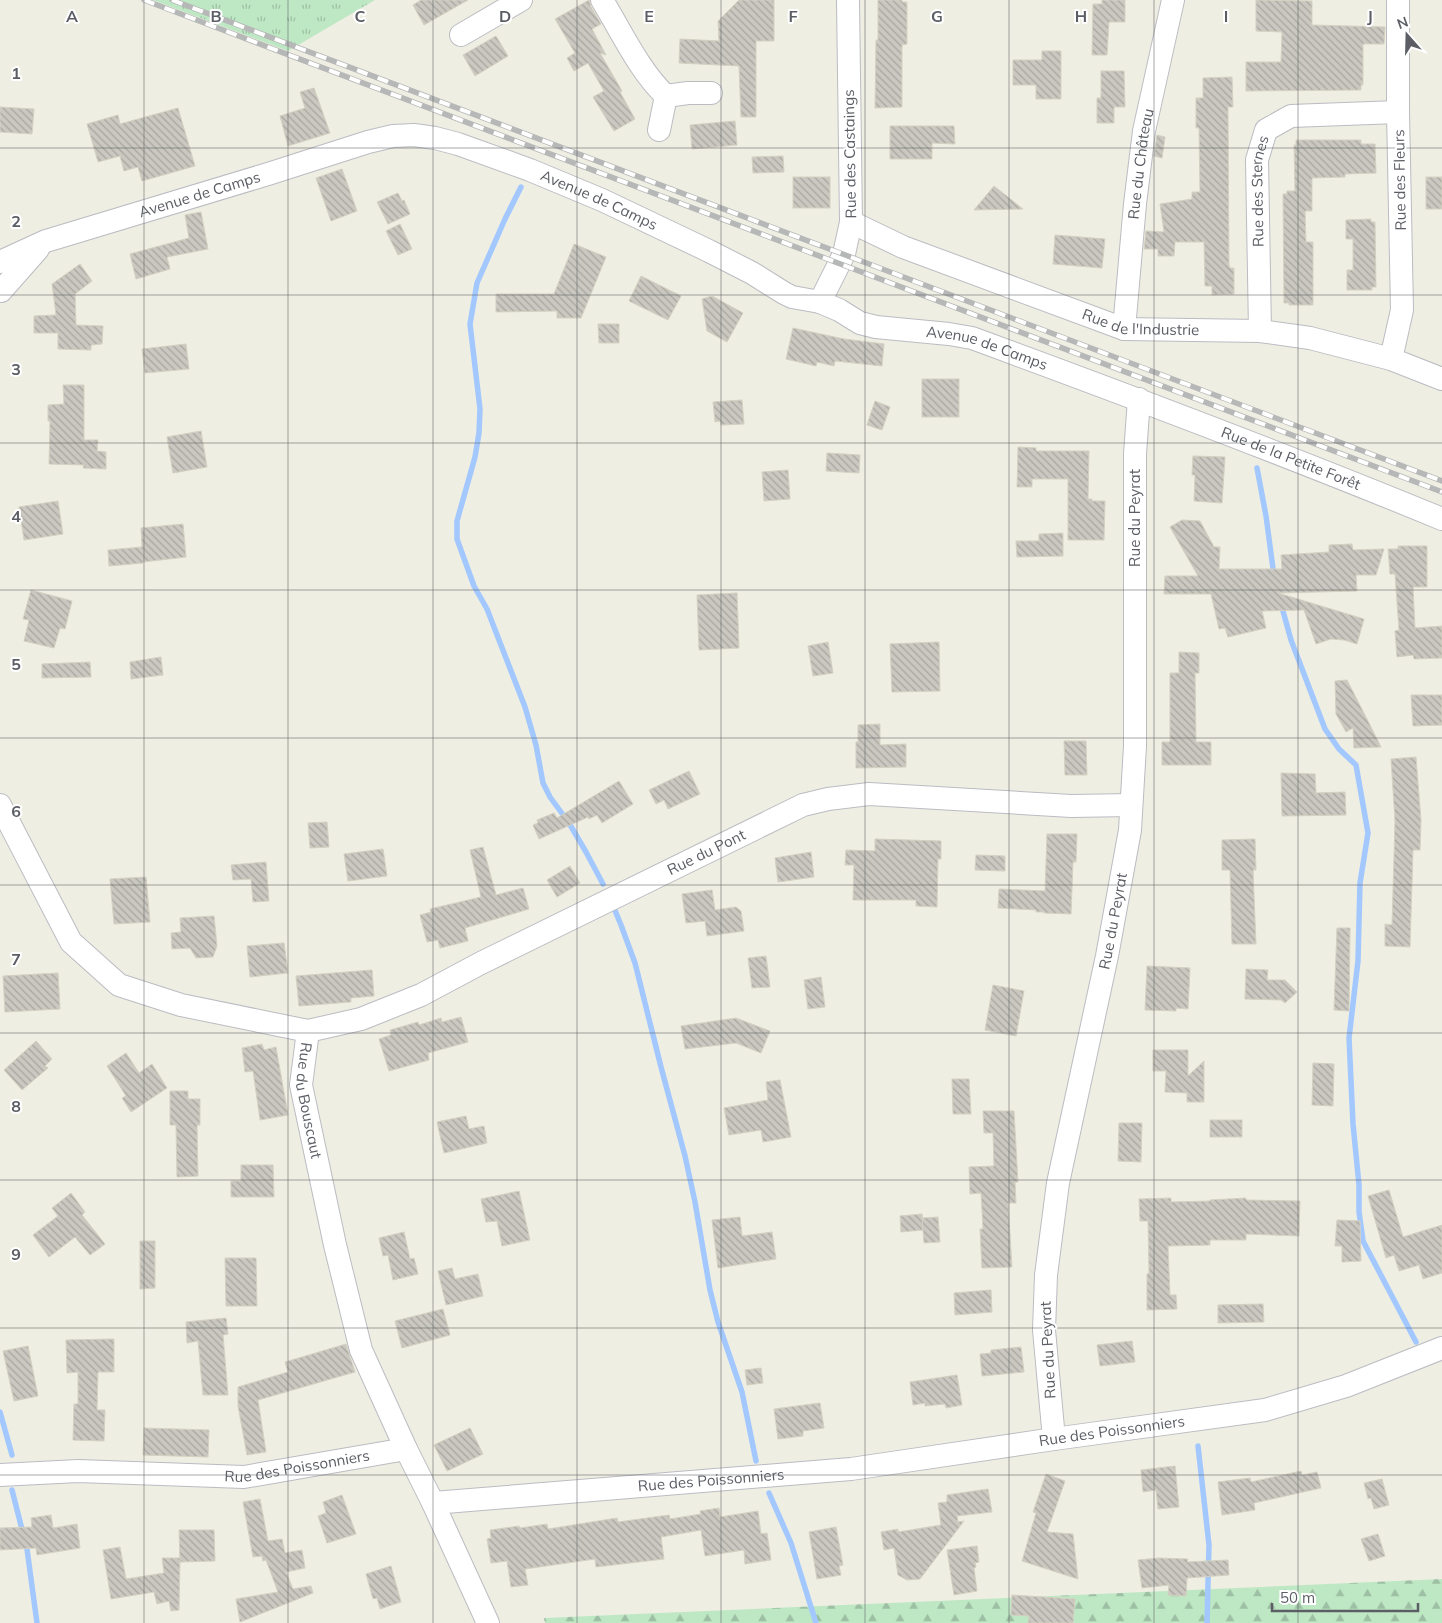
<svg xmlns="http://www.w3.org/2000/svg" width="1442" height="1623" viewBox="0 0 1442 1623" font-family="Mulish,sans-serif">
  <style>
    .grass { fill: url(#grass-tufts) }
    .forest { fill: url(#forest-firs) }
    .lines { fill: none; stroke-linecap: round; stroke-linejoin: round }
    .stream { stroke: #a2c8ff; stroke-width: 5.5 }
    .building { fill: url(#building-back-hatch); stroke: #d4d1c1 }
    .minor-casing { stroke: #bbbcc2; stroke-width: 24 }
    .minor { stroke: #fff; stroke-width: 22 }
    .rail-casing { stroke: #b6b7b7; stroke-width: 5.5 }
    .rail { stroke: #fff; stroke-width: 4; stroke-dasharray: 11; stroke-linecap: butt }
    .grid { fill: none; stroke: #5b5e64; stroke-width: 1; stroke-opacity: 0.55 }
    .labels { text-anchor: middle; stroke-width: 4; stroke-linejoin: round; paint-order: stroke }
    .street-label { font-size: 15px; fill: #5b5e64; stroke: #fff }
    .grid-label { font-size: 16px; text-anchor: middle; font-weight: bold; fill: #5b5e64; stroke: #fff; stroke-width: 4; stroke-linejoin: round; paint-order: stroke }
  </style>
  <defs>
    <pattern id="grass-tufts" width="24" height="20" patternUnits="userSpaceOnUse" patternTransform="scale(1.25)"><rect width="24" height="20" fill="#bee8c4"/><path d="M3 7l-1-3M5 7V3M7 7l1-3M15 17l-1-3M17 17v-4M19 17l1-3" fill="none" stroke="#9dbfa3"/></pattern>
    <pattern id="forest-firs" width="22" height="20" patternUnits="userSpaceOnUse" patternTransform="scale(1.25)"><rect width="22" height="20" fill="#bee8c4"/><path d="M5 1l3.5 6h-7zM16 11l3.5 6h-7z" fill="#9dbfa3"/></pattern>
    <pattern id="building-back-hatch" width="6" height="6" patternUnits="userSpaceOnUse" patternTransform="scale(1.25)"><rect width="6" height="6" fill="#cac8c0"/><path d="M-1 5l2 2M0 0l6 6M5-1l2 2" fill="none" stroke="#a7a6a0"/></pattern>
  </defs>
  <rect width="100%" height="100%" fill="#efeee3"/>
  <polygon class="grass" points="153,0 375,0 288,51"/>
  <polygon class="forest" points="1442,1579 1442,1623 545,1623 544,1618"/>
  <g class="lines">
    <g class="stream">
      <polyline points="521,187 505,219 477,283 470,324 480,409 479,433 475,457 457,521 457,539 474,586 487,609 525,707 536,745 543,783 550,797 569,823 586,852 603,884"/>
      <polyline points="1257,468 1266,516 1274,576"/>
      <polyline points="1281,604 1291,640 1325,729 1339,749 1356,765 1368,833 1360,883 1358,961 1349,1038 1353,1124 1359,1185 1359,1212 1363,1241 1416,1342"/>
      <polyline points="614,908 621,925 635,963 661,1067 685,1156 695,1202 710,1290 718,1322 742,1392 756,1461"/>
      <polyline points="0,1412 12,1455"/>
      <polyline points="1198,1446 1209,1545 1207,1623"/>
      <polyline points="12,1490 27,1549 37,1623"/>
      <polyline points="769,1493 791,1543 816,1623"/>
    </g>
  </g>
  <g class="building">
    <polygon points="421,0 468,0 424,25 413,5"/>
    <polygon points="589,0 591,7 601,24 592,29 606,55 600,53 622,91 620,92 635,119 614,131 593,97 604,91 588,63 574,71 567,58 575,53 555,19"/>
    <polygon points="739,0 774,0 774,41 756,41 756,117 741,117 739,66 679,63 680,39 719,41 718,21"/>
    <polygon points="878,0 902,0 902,2 907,2 907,44 902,45 902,107 875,108 876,40 878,40"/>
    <polygon points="1102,0 1125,0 1125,22 1109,22 1107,55 1092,55 1093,4 1102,4"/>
    <polygon points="1256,0 1312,1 1312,25 1385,27 1384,44 1363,44 1363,85 1361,85 1361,90 1246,91 1246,62 1281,62 1282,32 1256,31"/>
    <polygon points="496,36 508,56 475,76 463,55"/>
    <polygon points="1042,51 1061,51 1061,99 1036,99 1036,85 1013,85 1013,60 1042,60"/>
    <polygon points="1101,71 1124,71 1125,107 1114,107 1114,123 1097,123 1097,98 1101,98"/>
    <polygon points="1232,77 1233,107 1228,107 1229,265 1230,268 1234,268 1234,294 1212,295 1212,286 1205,286 1204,242 1175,242 1174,256 1158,256 1158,249 1144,249 1146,231 1164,232 1160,204 1192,199 1192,192 1200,192 1199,128 1196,128 1196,98 1203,98 1203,78"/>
    <polygon points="314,88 330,133 288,146 280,116 305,108 300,92"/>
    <polygon points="0,107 34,109 32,134 0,132"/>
    <polygon points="178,108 195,166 142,181 138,167 124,171 120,156 98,162 87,124 118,115 120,124"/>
    <polygon points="735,121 737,145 692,149 690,125"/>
    <polygon points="890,126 954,126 955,144 932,143 932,159 890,159"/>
    <polygon points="1157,135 1165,137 1162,158 1154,156"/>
    <polygon points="1296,140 1361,140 1361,144 1375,144 1376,173 1345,174 1345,177 1312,178 1312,211 1305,211 1306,242 1313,242 1313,305 1289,305 1289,303 1284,303 1283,194 1287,194 1287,191 1295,191 1294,145 1296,145"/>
    <polygon points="783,156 784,172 753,173 752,157"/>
    <polygon points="342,169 357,211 331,221 316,178"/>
    <rect x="793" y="177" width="37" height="31"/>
    <rect x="1426" y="177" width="16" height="32"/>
    <polygon points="994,186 1023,209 974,210"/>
    <polygon points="398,193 402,201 404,200 410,214 388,224 377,202"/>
    <polygon points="201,212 208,249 167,257 170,269 136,279 130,254 189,238 185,215"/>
    <polygon points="1371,219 1371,222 1375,222 1376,287 1372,287 1372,290 1347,290 1347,270 1353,270 1353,239 1346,239 1346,220"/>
    <polygon points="400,224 412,249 398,255 386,231"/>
    <polygon points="1055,235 1105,239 1102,268 1053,264"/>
    <polygon points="574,244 606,257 581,318 557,318 557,311 496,312 496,294 554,294"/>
    <polygon points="80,264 92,281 75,294 76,325 103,326 102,344 91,345 91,350 58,349 58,333 34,333 34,316 56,315 52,284"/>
    <polygon points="641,276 681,296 668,320 629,301"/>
    <polygon points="712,296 743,313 727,342 707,331 702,299"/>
    <polygon points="598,324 619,324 619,343 599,343"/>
    <polygon points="793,328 844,339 884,344 882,366 835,361 834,366 817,362 816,366 786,359"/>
    <polygon points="186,344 189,369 145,373 142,349"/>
    <rect x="922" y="379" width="37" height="38"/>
    <polygon points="63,385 84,385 84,440 98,440 97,451 106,452 106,469 83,468 84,465 49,464 50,421 48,421 48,405 64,404"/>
    <polygon points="742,400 744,424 721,425 720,421 715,422 713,402"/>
    <polygon points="875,401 890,407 882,430 867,425"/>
    <polygon points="201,431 207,467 173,473 167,437"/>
    <polygon points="1018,447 1036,448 1036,451 1089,451 1088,499 1092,499 1092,501 1105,501 1104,540 1068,540 1068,479 1032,479 1032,487 1017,487"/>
    <polygon points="827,453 860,455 859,473 826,471"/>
    <polygon points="1193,456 1225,457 1222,503 1194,501 1195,475 1192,475"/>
    <polygon points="788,470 790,499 764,501 762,472"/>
    <polygon points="58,501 63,534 24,540 19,507"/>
    <polygon points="1182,520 1200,521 1214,547 1220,547 1219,569 1282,569 1281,555 1329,552 1329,545 1352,544 1353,550 1384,549 1376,575 1356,575 1357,591 1278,593 1364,619 1357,644 1344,640 1331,639 1316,644 1304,610 1262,611 1266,628 1228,637 1225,628 1219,629 1211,594 1164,594 1165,576 1198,576 1170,527"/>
    <polygon points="183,524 186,557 143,562 143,563 109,566 108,550 142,547 141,528"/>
    <polygon points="1063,533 1063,556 1017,557 1016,541 1039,541 1039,534"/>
    <polygon points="1398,546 1427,546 1427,587 1413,587 1415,628 1442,626 1442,658 1414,659 1413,655 1397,657 1395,631 1399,630 1395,574 1390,574 1388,549 1398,549"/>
    <polygon points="31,590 72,601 65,629 60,628 54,648 24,641 29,620 23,619"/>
    <polygon points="737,593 739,648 699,650 697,595"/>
    <polygon points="828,642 833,673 813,676 808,646"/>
    <polygon points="939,642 940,691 892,692 890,644"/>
    <polygon points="1179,652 1199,653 1199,673 1195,673 1196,742 1211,742 1211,765 1162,765 1162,742 1170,742 1170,673 1179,673"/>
    <polygon points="161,657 163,675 131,679 130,662"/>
    <polygon points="90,662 91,677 42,678 42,664"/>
    <polygon points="1347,680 1368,721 1381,747 1354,748 1353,728 1346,732 1336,714 1335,681"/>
    <polygon points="1411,695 1442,695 1442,725 1413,726"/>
    <polygon points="880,724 880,745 906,744 906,767 856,768 856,742 858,742 858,725"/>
    <polygon points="1064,741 1086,741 1087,775 1065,775"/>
    <polygon points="1416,757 1421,820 1420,850 1413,850 1410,947 1385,946 1385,924 1392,925 1395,821 1391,759"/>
    <polygon points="689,771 700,794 668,809 664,800 656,804 649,790"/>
    <polygon points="1281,773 1315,774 1316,793 1345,792 1346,815 1282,816"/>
    <polygon points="619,781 633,804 602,823 597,815 589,819 588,817 539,839 533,825 538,823 537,820 554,813 557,818"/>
    <polygon points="327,822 329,847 310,848 308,823"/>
    <polygon points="1047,834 1077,834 1076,862 1073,862 1071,914 1044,913 1044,912 1036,912 1036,910 998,908 999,889 1045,891"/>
    <polygon points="875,839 941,841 941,859 938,859 937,907 916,906 916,900 853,900 854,865 845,865 846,850 875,851"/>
    <polygon points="1255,839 1256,870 1253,870 1256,944 1232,944 1230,870 1222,870 1222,840"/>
    <polygon points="483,847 496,895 523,888 529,909 465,928 468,941 440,948 438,940 427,942 420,915 431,912 430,909 481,897 470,850"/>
    <polygon points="383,849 387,876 348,881 344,854"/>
    <polygon points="811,852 814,877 778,882 775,858"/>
    <polygon points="976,855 1005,856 1005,871 975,870"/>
    <polygon points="266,862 269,901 253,902 251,879 233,880 231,865"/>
    <polygon points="570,866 580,883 557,897 547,880"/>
    <polygon points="146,877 150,922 114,924 110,879"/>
    <polygon points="712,890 715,910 736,907 741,911 744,931 707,936 705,921 686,923 682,894"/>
    <polygon points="214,916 217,946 213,957 196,958 190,948 172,949 171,933 181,932 180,918"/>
    <polygon points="1337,928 1350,928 1349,1011 1334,1010"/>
    <polygon points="284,943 288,973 250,977 247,946"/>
    <polygon points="766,956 770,987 752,988 748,958"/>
    <polygon points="1147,966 1190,968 1188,1009 1176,1008 1176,1011 1145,1010"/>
    <polygon points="1246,969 1268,970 1267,980 1285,980 1297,992 1285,1003 1281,1000 1245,999"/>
    <polygon points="372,970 374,996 351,998 351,1002 299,1006 296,976"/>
    <polygon points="58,973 60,1009 5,1012 3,976"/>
    <polygon points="821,977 825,1007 808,1009 804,980"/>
    <polygon points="993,985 1024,991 1016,1036 985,1030"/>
    <polygon points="461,1017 468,1042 428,1053 429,1060 389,1071 379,1039 391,1035 390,1030 418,1022 419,1025 441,1018 442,1022"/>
    <polygon points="736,1018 770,1031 761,1053 736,1043 685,1049 681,1026"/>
    <polygon points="36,1041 52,1059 45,1066 48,1068 22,1090 4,1070"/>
    <polygon points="262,1044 264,1050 276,1047 288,1115 260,1120 253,1071 245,1072 242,1048"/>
    <polygon points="1153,1050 1188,1050 1188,1076 1204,1061 1204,1102 1187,1102 1187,1093 1165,1092 1166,1071 1153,1071"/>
    <polygon points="126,1053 139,1073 152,1064 167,1088 131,1112 122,1098 126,1096 107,1066"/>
    <polygon points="1313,1063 1334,1064 1333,1106 1312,1105"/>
    <polygon points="952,1079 969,1079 971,1114 953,1114"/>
    <polygon points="780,1080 791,1137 763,1142 761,1130 729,1135 724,1108 768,1100 766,1082"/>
    <polygon points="170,1091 188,1091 188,1099 200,1099 200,1125 197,1125 198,1176 177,1177 176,1125 170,1125"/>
    <polygon points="983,1111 1014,1111 1018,1182 1015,1182 1016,1203 1008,1203 1012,1267 982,1268 980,1229 983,1229 981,1193 970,1194 969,1167 994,1166 993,1133 984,1133"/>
    <polygon points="466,1116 469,1129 484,1126 487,1143 444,1153 437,1122"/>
    <rect x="1210" y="1120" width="32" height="17"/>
    <polygon points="1119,1123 1142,1123 1141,1162 1118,1161"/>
    <polygon points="241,1165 273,1165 274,1197 231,1197 231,1181 241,1181"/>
    <polygon points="1389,1190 1403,1237 1442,1225 1442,1273 1423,1279 1419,1265 1399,1271 1394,1255 1386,1258 1368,1196"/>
    <polygon points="519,1191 530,1240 502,1246 497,1221 486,1222 481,1199"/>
    <polygon points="71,1193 85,1212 82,1215 105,1244 90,1255 75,1237 49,1257 33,1235 58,1216 52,1208"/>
    <polygon points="1171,1198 1171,1202 1210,1201 1210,1200 1246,1198 1246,1200 1300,1201 1299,1236 1246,1234 1246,1240 1210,1240 1210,1245 1168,1246 1170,1295 1176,1295 1177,1309 1147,1310 1147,1274 1149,1273 1148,1221 1140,1221 1139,1199"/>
    <polygon points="922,1214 923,1230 901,1232 900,1216"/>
    <polygon points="740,1217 742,1236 772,1232 776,1259 718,1268 712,1220"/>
    <polygon points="938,1217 940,1242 924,1243 922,1218"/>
    <polygon points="1337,1220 1360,1221 1361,1261 1342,1262 1342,1246 1335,1246"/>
    <polygon points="404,1232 410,1259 414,1258 418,1274 393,1280 388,1255 383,1256 379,1238"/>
    <polygon points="140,1241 155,1241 155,1288 140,1289"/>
    <polygon points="225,1258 256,1258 257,1306 226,1306"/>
    <polygon points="452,1268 455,1279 478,1274 483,1296 446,1305 438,1271"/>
    <polygon points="991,1290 992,1312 955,1315 954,1293"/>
    <polygon points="1263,1304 1264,1322 1218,1323 1218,1305"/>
    <polygon points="443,1309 450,1335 402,1348 395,1321"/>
    <polygon points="226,1318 228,1334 223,1335 228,1395 203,1395 198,1341 187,1343 186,1322"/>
    <polygon points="114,1339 114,1372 98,1372 97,1410 105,1410 104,1441 73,1440 74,1404 78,1404 78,1372 67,1373 66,1340"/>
    <polygon points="1132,1341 1135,1362 1100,1366 1097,1345"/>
    <polygon points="346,1344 355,1372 258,1400 266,1452 247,1455 238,1406 238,1387 288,1372 285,1362"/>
    <polygon points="28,1346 38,1396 14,1401 3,1351"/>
    <polygon points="1021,1347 1024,1372 982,1376 980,1354 991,1353 991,1350"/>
    <polygon points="761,1368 763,1383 747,1385 745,1370"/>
    <polygon points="957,1375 962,1405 946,1408 945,1404 925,1406 925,1403 913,1405 910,1382"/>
    <polygon points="820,1403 824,1428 803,1431 803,1436 778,1439 774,1409"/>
    <polygon points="144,1428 209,1430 208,1457 143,1455"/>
    <polygon points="470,1428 483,1454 447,1471 434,1445"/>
    <polygon points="1175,1466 1179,1507 1158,1509 1156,1490 1143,1492 1141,1470"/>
    <polygon points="1301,1471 1302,1475 1317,1472 1321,1488 1254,1503 1255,1510 1222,1515 1218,1482 1250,1478 1251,1482"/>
    <polygon points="1046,1474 1065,1481 1047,1532 1073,1534 1078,1579 1022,1561 1036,1513 1033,1512"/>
    <polygon points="1382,1479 1389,1505 1374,1509 1371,1498 1368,1499 1364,1483"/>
    <polygon points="988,1489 992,1512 957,1516 958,1522 964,1521 920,1579 907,1580 898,1575 894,1548 884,1550 881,1532 898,1529 898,1532 941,1525 938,1503 947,1502 947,1495"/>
    <polygon points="342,1495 356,1534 327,1543 318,1516 326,1513 323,1502"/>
    <polygon points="260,1499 268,1541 282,1539 285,1553 302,1550 305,1568 286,1572 293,1589 311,1586 313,1593 240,1622 236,1599 278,1592 266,1560 263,1561 262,1556 253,1557 243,1502"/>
    <polygon points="719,1508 720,1517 758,1511 761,1534 767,1533 771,1560 745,1564 744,1550 705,1556 701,1530 661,1537 664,1559 596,1567 595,1559 525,1569 528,1585 511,1587 507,1561 491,1563 487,1539 491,1538 490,1530 519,1526 520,1528 547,1524 548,1529 617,1518 618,1522 669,1515 670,1519 701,1514 700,1511"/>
    <polygon points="51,1515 53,1528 77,1524 80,1548 37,1555 36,1548 0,1550 0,1528 32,1527 31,1518"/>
    <polygon points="836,1527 843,1565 839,1566 841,1575 817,1579 809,1532"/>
    <polygon points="179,1530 214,1530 215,1561 180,1562"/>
    <polygon points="1378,1534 1385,1556 1369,1561 1361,1539"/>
    <polygon points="977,1546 979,1562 975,1563 976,1567 974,1568 977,1591 954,1595 947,1550"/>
    <polygon points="120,1547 126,1579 164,1573 162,1558 180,1558 179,1610 171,1611 169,1601 157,1604 154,1592 111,1599 103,1550"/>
    <polygon points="1159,1558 1188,1559 1187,1562 1228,1560 1229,1575 1187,1578 1186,1596 1168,1595 1169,1585 1142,1588 1138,1560"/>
    <polygon points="391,1566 401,1602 380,1609 377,1598 373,1599 366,1574"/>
    <polygon points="1012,1595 1075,1599 1073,1623 1028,1623 1029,1616 1011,1615"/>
  </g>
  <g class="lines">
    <defs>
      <g id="minor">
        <path d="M602 0C621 31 640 72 666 96L688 93H711"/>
        <polyline points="461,35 521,0"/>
        <polyline points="659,130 666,96"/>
        <path id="s1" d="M851 222 903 247 1124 329 1260 331 1310 338 1391 359 1442 379"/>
        <path id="s2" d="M0 262 46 241 268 174 368 142 393 136 414 135 435 138 458 144 530 170 602 200 709 251 752 273 784 293 792 297 820 302 839 310 860 323 876 327 949 334 972 338C1130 396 1287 455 1442 519"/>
        <polyline points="1,291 38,249"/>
        <polyline points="820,302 844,254 851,222 848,0"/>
        <path id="s3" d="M1124 329 1135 204 1144 131 1173 0"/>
        <path id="s4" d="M1260 331 1257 160 1266 130 1291 116 1398 112"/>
        <polyline points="1391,359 1402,310 1398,112 1398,0"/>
        <path id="s5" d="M0 805 71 942 119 985 181 1005 308 1031 301 1085 335 1245 361 1350 406 1449"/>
        <path id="s6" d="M308 1031 361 1019 421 995 481 963 803 805 828 799 869 794 1071 806 1131 805"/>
        <path id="s7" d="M1054 1439 1044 1330 1046 1275 1058 1183 1107 956 1130 830 1135 746V454L1139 399"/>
        <path id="s8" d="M0 1475 78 1471 244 1477 406 1449 433 1503 851 1469 1054 1439 1265 1410 1346 1386 1442 1348"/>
        <polyline points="433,1503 488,1623"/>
      </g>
    </defs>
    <use href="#minor" class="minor-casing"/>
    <use href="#minor" class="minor"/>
    <defs>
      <g id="rail">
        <polyline points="144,0 1442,492"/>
        <polyline points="172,0 1442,481"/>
      </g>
    </defs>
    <use href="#rail" class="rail-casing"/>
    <use href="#rail" class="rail"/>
  </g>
  <path class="grid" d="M144 0V1623M288 0V1623M433 0V1623M577 0V1623M721 0V1623M865 0V1623M1009 0V1623M1154 0V1623M1298 0V1623M0 148H1442M0 295H1442M0 443H1442M0 590H1442M0 738H1442M0 885H1442M0 1033H1442M0 1180H1442M0 1328H1442M0 1475H1442"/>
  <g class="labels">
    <g class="street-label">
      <text transform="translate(850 154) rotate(-91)" y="5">Rue des Castaings</text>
      <text dy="5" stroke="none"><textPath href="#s3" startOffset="166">Rue du Château</textPath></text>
      <text transform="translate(1400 180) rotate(-91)" y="5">Rue des Fleurs</text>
      <text dy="5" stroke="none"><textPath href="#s4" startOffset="140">Rue des Sternes</textPath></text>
      <text dy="5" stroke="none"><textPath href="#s2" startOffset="211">Avenue de Camps</textPath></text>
      <text dy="5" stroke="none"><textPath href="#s2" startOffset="631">Avenue de Camps</textPath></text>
      <text dy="5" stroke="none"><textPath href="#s1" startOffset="309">Rue de l'Industrie</textPath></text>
      <text dy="5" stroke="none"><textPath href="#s2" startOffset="1051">Avenue de Camps</textPath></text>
      <text dy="5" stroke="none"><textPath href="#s2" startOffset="1375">Rue de la Petite Forêt</textPath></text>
      <text transform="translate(1135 518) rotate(-90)" y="5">Rue du Peyrat</text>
      <text dy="5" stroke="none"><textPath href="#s6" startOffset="438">Rue du Pont</textPath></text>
      <text dy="5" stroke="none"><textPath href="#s7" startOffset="525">Rue du Peyrat</textPath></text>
      <text dy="5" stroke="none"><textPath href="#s5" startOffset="484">Rue du Bouscaut</textPath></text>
      <text transform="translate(1048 1350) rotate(-93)" y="5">Rue du Peyrat</text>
      <text dy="5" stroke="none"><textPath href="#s8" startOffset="1152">Rue des Poissonniers</textPath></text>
      <text dy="5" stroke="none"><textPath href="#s8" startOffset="298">Rue des Poissonniers</textPath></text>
      <text dy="5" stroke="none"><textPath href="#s8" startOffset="748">Rue des Poissonniers</textPath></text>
    </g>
  </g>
  <g class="grid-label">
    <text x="72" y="22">A</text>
    <text x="216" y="22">B</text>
    <text x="360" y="22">C</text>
    <text x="505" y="22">D</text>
    <text x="649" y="22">E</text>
    <text x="793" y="22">F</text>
    <text x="937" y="22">G</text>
    <text x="1081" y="22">H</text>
    <text x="1226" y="22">I</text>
    <text x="1370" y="22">J</text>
    <text x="16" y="79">1</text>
    <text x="16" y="227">2</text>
    <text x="16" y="375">3</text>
    <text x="16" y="522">4</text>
    <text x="16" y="670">5</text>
    <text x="16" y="817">6</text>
    <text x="16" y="965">7</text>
    <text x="16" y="1112">8</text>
    <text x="16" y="1260">9</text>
  </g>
  <g transform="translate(1407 35) rotate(340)" stroke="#ffffff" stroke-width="4" paint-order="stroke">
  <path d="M0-4L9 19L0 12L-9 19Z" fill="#5b5e64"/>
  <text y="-8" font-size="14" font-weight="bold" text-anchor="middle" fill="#5b5e64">N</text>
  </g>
  <path d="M1272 1603v8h146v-8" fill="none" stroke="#5b5e64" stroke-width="2.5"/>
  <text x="1280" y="1603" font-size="15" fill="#5b5e64" stroke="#ffffff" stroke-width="4" paint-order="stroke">50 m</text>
</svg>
